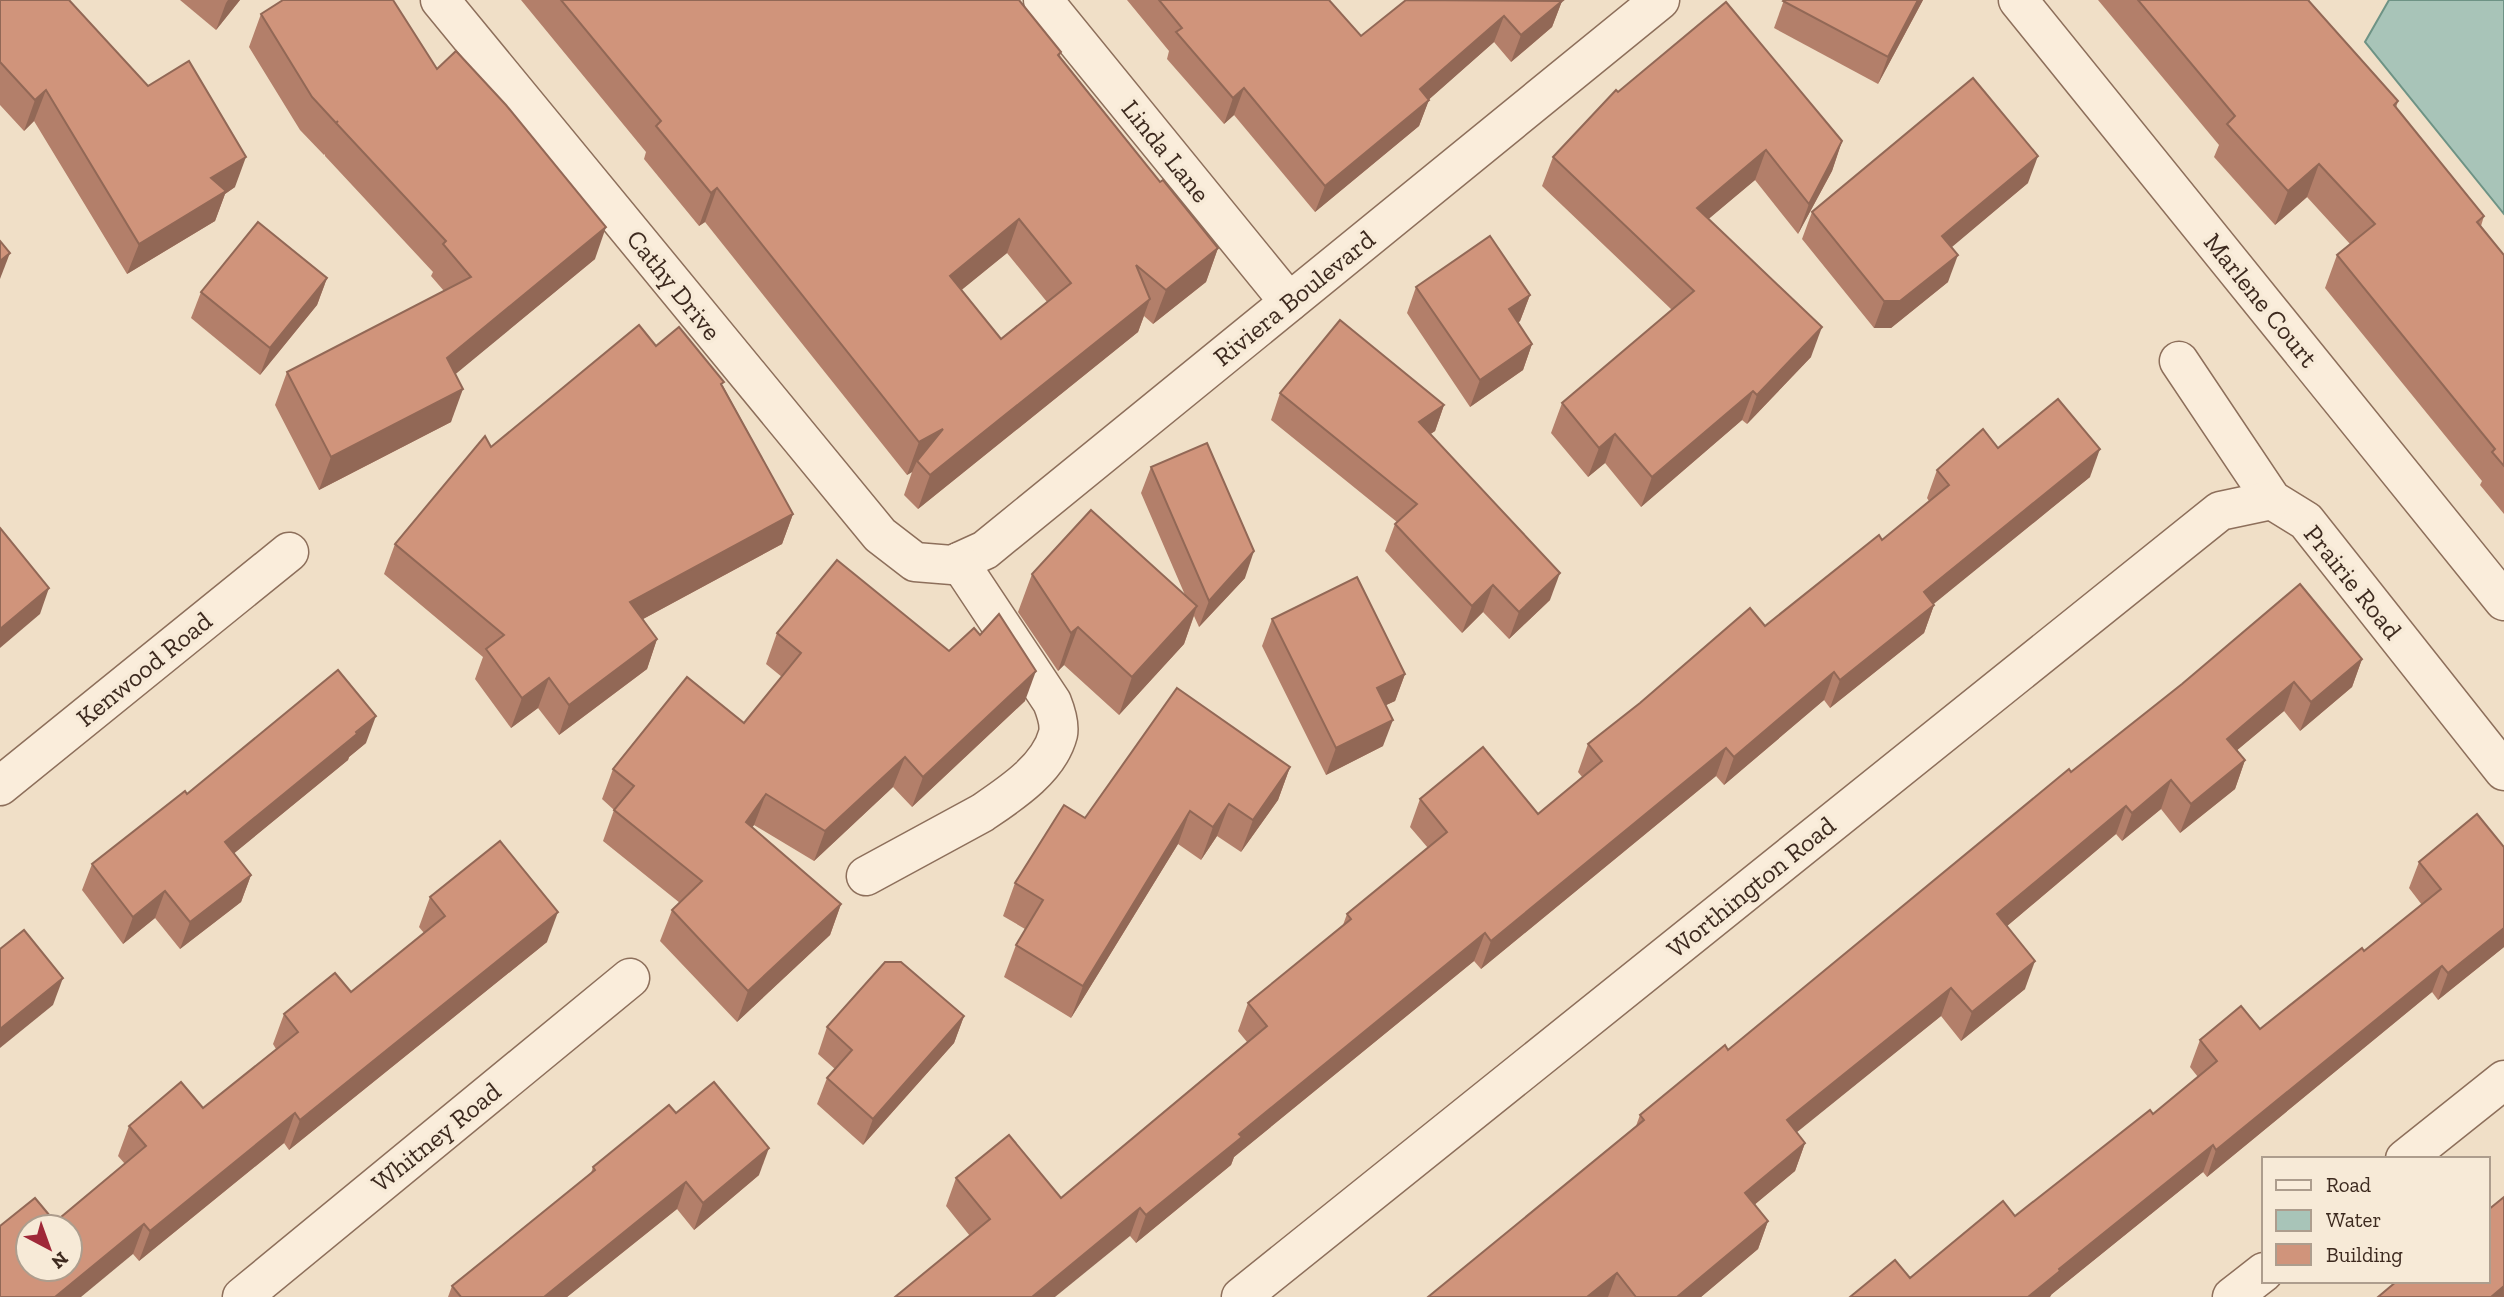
<svg xmlns="http://www.w3.org/2000/svg" width="2504" height="1297" viewBox="0 0 2504 1297" font-family="'Zilla Slab',serif">
  <style>
    .water { fill: #a8c4b8; stroke: #6e9385; stroke-width: 2 }
    .lines { fill: none; stroke-linecap: round; stroke-linejoin: round }
    .minor-casing { stroke: #8d6f5b; stroke-width: 41 }
    .minor { stroke: #faeddb; stroke-width: 38 }
    .wall { fill: #b37f6a; fill-rule: evenodd }
    .shaded-wall { fill: #926856 }
    .building { fill: #d0947b; stroke: #926856; stroke-width: 2; fill-rule: evenodd }
    .labels { text-anchor: middle; stroke-width: 7; stroke-linejoin: round; paint-order: stroke }
    .street-label { font-size: 26px; fill: #3d2a1f; stroke: #f7ead7 }
  </style>
  <rect width="100%" height="100%" fill="#f0dfc7"/>
  <polygon class="water" points="2389,0 2504,0 2504,214 2365,42"/>
  <g class="lines">
    <defs>
      <g id="minor">
        <polyline points="440,0 880,535 915,562 952,565 985,550 1660,0"/>
        <polyline points="1043,0 1289,302"/>
        <polyline points="2018,0 2504,601"/>
        <polyline points="2179,361 2272,500 2306,521 2504,771"/>
        <polyline points="0,786 289,552"/>
        <path d="M866 876 982 813C1010 794 1049 769 1058 734 1060 724 1056 712 1052 702L959 562"/>
        <polyline points="2405,1159 2504,1080"/>
        <polyline points="242,1297 630,978"/>
        <polyline points="1241,1297 2220,511 2272,500"/>
        <polyline points="2232,1297 2264,1272"/>
      </g>
    </defs>
    <use href="#minor" class="minor-casing"/>
    <use href="#minor" class="minor"/>
  </g>
  <g class="wall">
    <polygon points="0,0 235,187 225,194 215,221 127,274 34,121 24,131 0,105"/>
    <polygon points="180,0 240,0 216,30"/>
    <path d="M521 0H1019L1061 52 1060 56 1160 182 1218 248 1206 282 1153 324 1144 316 1138 332 918 509 904 495 912 472 907 475 705 222 699 226 644 159 646 152ZM1007 253 1047 302 1001 339 961 290Z"/>
    <polygon points="1127,0 1329,0 1361,36 1562,1 1552,27 1511,62 1494,42 1429,99 1419,126 1315,212 1234,115 1224,124 1167,59 1169,51"/>
    <polygon points="1784,0 1923,0 1878,84 1774,28"/>
    <polygon points="2098,0 2310,0 2309,1 2398,101 2396,108 2484,216 2481,226 2504,255 2504,514 2480,485 2482,481 2325,288 2337,255 2350,244 2307,197 2275,225 2214,157 2219,145"/>
    <polygon points="261,14 437,69 595,259 455,374 451,422 319,490 275,405 287,372 444,291 431,276 433,272 325,156 325,154 324,155 300,130 249,47"/>
    <polygon points="1842,141 1832,171 1798,234 1755,180 1708,219 1811,357 1747,424 1742,420 1641,507 1605,463 1588,477 1551,433 1562,403 1672,310 1542,186 1553,157"/>
    <polygon points="2028,183 1951,247 1948,282 1891,328 1874,328 1802,239 1812,212"/>
    <polygon points="327,278 317,305 260,375 191,318 201,292"/>
    <polygon points="1416,287 1530,295 1520,321 1518,323 1532,344 1523,370 1470,407 1407,313"/>
    <polygon points="656,346 723,386 793,514 782,544 643,619 657,639 647,669 559,735 538,708 511,728 475,679 483,657 384,574 395,544 491,447"/>
    <polygon points="1280,393 1444,405 1435,431 1430,434 1550,600 1509,639 1483,612 1462,633 1385,551 1395,524 1397,522 1271,420"/>
    <polygon points="1998,448 2090,477 1933,604 1934,605 1924,633 1830,708 1824,700 1724,785 1716,776 1481,969 1474,961 1234,1157 1231,1165 1136,1243 1130,1236 970,1236 946,1206 956,1178 1061,1198 1247,1042 1238,1031 1248,1003 1343,925 1347,914 1428,848 1410,827 1420,799 1538,814 1583,778 1578,772 1588,744 1765,626 1882,540 1929,501 1927,498 1937,470"/>
    <polygon points="1151,467 1245,578 1199,627 1194,616 1184,644 1119,715 1064,665 1058,671 1018,612 1032,574 1185,595 1141,493"/>
    <polygon points="1272,619 1405,674 1395,701 1386,705 1383,746 1326,775 1262,646"/>
    <polygon points="777,633 949,651 1025,701 912,807 893,787 814,861 754,825 752,827 841,904 830,935 737,1022 660,941 672,910 680,903 603,841 614,810 602,799 613,769 744,723 782,677 766,664"/>
    <polygon points="2362,659 2352,687 2300,731 2284,711 2237,750 2245,760 2235,789 2180,833 2161,809 2122,841 2116,834 2007,926 2025,989 1961,1041 1941,1016 1796,1132 1805,1143 1795,1171 1755,1204 1768,1221 1758,1249 1701,1297 1428,1297 1636,1126 1640,1115 1728,1050 2182,684"/>
    <polygon points="366,743 349,757 348,760 234,853 251,875 241,902 180,949 155,918 123,944 82,890 92,864 187,794"/>
    <polygon points="1290,767 1278,800 1241,852 1217,836 1201,860 1178,844 1071,1018 1004,977 1016,945 1025,929 1003,916 1015,883 1085,818"/>
    <polygon points="2504,847 2504,947 2438,1000 2432,992 2207,1177 2203,1172 2052,1294 1910,1278 2015,1216 2153,1114 2198,1077 2190,1067 2200,1040 2260,1029 2364,951 2422,905 2409,888 2419,862"/>
    <polygon points="430,897 547,942 289,1150 284,1143 139,1261 133,1254 55,1222 125,1164 118,1156 129,1126 203,1108 276,1049 273,1044 284,1014 351,992 424,933 419,927"/>
    <polygon points="964,1016 954,1043 863,1145 817,1104 827,1078 835,1069 818,1054 827,1027"/>
    <polygon points="676,1113 759,1175 694,1230 677,1209 567,1297 448,1297 452,1286 591,1173 593,1167"/>
  </g>
  <g class="shaded-wall">
    <polygon points="228,0 240,0 216,30 226,3"/>
    <polygon points="1918,0 1923,0 1878,84 1888,57"/>
    <polygon points="1562,1 1552,27 1511,62 1521,35"/>
    <polygon points="1504,16 1494,42 1416,111 1429,100 1419,126 1315,212 1325,186 1420,89"/>
    <polygon points="1244,88 1234,115 1224,124 1233,98"/>
    <polygon points="46,90 34,121 24,131 35,100"/>
    <polygon points="1842,141 1832,171 1798,234 1809,204"/>
    <polygon points="1766,150 1755,180 1686,238 1697,208"/>
    <polygon points="2038,156 2028,183 1933,263 1942,236"/>
    <polygon points="246,157 235,187 225,194 215,221 127,274 139,244 211,178"/>
    <polygon points="2319,164 2307,197 2275,225 2288,191"/>
    <polygon points="717,188 705,222 699,226 711,193"/>
    <polygon points="1019,219 1007,253 937,310 950,276"/>
    <polygon points="606,227 595,259 435,391 447,358"/>
    <polygon points="1218,248 1206,282 1153,324 1166,290"/>
    <polygon points="10,253 0,279 0,261"/>
    <polygon points="1958,255 1948,282 1891,328 1874,328 1884,301"/>
    <polygon points="327,278 317,305 260,375 270,348"/>
    <polygon points="1530,295 1520,321 1499,336 1509,309"/>
    <polygon points="1150,299 1138,332 918,509 930,475"/>
    <polygon points="1822,327 1811,357 1747,424 1757,395"/>
    <polygon points="1532,344 1523,370 1470,407 1480,380"/>
    <polygon points="463,389 451,422 319,490 331,457"/>
    <polygon points="1753,391 1742,420 1641,507 1652,477"/>
    <polygon points="1444,405 1435,431 1409,449 1419,422"/>
    <polygon points="943,429 917,461 912,472 907,475 919,442"/>
    <polygon points="1615,434 1605,463 1588,477 1599,448"/>
    <polygon points="2100,449 2090,477 1914,620 1924,592"/>
    <polygon points="793,514 782,544 619,632 630,602"/>
    <polygon points="1254,551 1245,578 1199,627 1209,601"/>
    <polygon points="1560,573 1550,600 1509,639 1519,612"/>
    <polygon points="1493,585 1483,612 1462,633 1472,606"/>
    <polygon points="49,588 40,614 0,648 0,629"/>
    <polygon points="1934,605 1924,633 1830,708 1840,680"/>
    <polygon points="1197,606 1184,644 1119,715 1132,677"/>
    <polygon points="1078,627 1064,665 1058,671 1071,633"/>
    <polygon points="657,639 647,669 559,735 569,705"/>
    <polygon points="2362,659 2352,687 2300,731 2311,702"/>
    <polygon points="1036,671 1025,701 912,807 923,777"/>
    <polygon points="1834,672 1824,700 1724,785 1734,757"/>
    <polygon points="1405,674 1395,701 1367,714 1377,688"/>
    <polygon points="549,678 538,708 511,728 522,698"/>
    <polygon points="2294,682 2284,711 2217,767 2227,739"/>
    <polygon points="376,716 366,743 349,757 348,760 215,869 225,842"/>
    <polygon points="1393,720 1383,746 1326,775 1336,748"/>
    <polygon points="1726,748 1716,776 1481,969 1491,941"/>
    <polygon points="905,757 893,787 814,861 825,831"/>
    <polygon points="2245,760 2235,789 2180,833 2191,804"/>
    <polygon points="1290,767 1278,800 1241,852 1253,820"/>
    <polygon points="2171,780 2161,809 2122,841 2132,813"/>
    <polygon points="766,794 754,825 734,852 746,822"/>
    <polygon points="1229,804 1217,836 1201,860 1213,827"/>
    <polygon points="2126,806 2116,834 1987,943 1997,914"/>
    <polygon points="1190,811 1178,844 1071,1018 1083,986"/>
    <polygon points="251,875 241,902 180,949 190,922"/>
    <polygon points="165,891 155,918 123,944 133,917"/>
    <polygon points="841,904 830,935 737,1022 748,991"/>
    <polygon points="558,912 547,942 289,1150 300,1120"/>
    <polygon points="2504,928 2504,947 2438,1000 2448,973"/>
    <polygon points="1485,933 1474,961 1234,1157 1231,1165 1136,1243 1146,1215 1239,1134"/>
    <polygon points="2035,961 2025,989 1961,1041 1972,1012"/>
    <polygon points="2442,966 2432,992 2207,1177 2216,1150"/>
    <polygon points="63,978 53,1005 0,1048 0,1029"/>
    <polygon points="1951,988 1941,1016 1776,1149 1787,1120"/>
    <polygon points="964,1016 954,1043 863,1145 873,1119"/>
    <polygon points="295,1113 284,1143 139,1261 150,1231"/>
    <polygon points="1805,1143 1795,1171 1735,1221 1745,1193"/>
    <polygon points="2213,1145 2203,1172 2052,1294 2050,1297 2028,1297 2059,1269"/>
    <polygon points="769,1148 759,1175 694,1230 703,1203"/>
    <polygon points="686,1182 677,1209 567,1297 544,1297"/>
    <polygon points="1140,1208 1130,1236 1055,1297 1032,1297"/>
    <polygon points="1768,1221 1758,1249 1701,1297 1677,1297"/>
    <polygon points="144,1224 133,1254 81,1297 55,1297"/>
    <polygon points="1617,1273 1608,1297 1587,1297"/>
    <polygon points="2504,1286 2504,1297 2491,1297"/>
  </g>
  <g class="building">
    <polygon points="0,0 69,0 148,86 189,61 246,157 211,178 226,191 139,244 46,90 35,100 0,62"/>
    <polygon points="283,0 393,0 437,69 456,51 506,105 606,227 447,358 463,389 331,457 287,372 471,277 443,244 446,241 336,123 338,121 336,123 312,97 261,14"/>
    <path d="M561 0H1019L1061 52 1058 55 1160 182 1163 180 1218 248 1166 290 1136 265 1150 299 930 475 917 461 943 429 919 442 717 188 711 193 656 126 661 121ZM1019 219 1071 283 1001 339 950 276Z"/>
    <polygon points="1159,0 1329,0 1361,36 1406,0 1562,1 1521,35 1504,16 1420,89 1429,100 1325,186 1244,88 1233,98 1176,32 1182,28"/>
    <polygon points="1784,0 1918,0 1888,57 1783,1"/>
    <polygon points="2138,0 2308,0 2398,101 2394,105 2484,216 2477,222 2504,255 2504,466 2492,452 2495,449 2337,255 2375,224 2319,164 2288,191 2227,124 2235,116"/>
    <polygon points="1726,2 1842,141 1809,204 1766,150 1697,208 1822,327 1757,395 1753,391 1652,477 1615,434 1599,448 1562,403 1694,291 1553,157 1616,90 1618,92"/>
    <polygon points="1973,78 2038,156 1942,236 1958,255 1900,301 1884,301 1812,212"/>
    <polygon points="258,222 327,278 270,348 201,292"/>
    <polygon points="1490,236 1530,295 1509,309 1532,344 1480,380 1416,287"/>
    <polygon points="0,241 10,253 0,261"/>
    <polygon points="1340,320 1444,405 1419,422 1560,573 1519,612 1493,585 1472,606 1395,524 1417,504 1280,393"/>
    <polygon points="639,325 656,346 679,327 724,382 721,384 793,514 630,602 657,639 569,705 549,678 522,698 486,649 504,635 395,544 485,436 491,447"/>
    <polygon points="2058,399 2100,449 1924,592 1934,605 1840,680 1834,672 1734,757 1726,748 1491,941 1485,933 1239,1134 1242,1137 1146,1215 1140,1208 1032,1297 895,1297 990,1219 956,1178 1009,1135 1061,1198 1267,1026 1248,1003 1351,919 1347,914 1447,832 1420,799 1483,747 1538,814 1602,761 1588,744 1640,703 1750,608 1765,626 1879,535 1882,540 1949,485 1937,470 1983,429 1998,448"/>
    <polygon points="1207,443 1254,551 1209,601 1151,467"/>
    <polygon points="1091,510 1197,606 1132,677 1078,627 1071,633 1032,574"/>
    <polygon points="0,528 49,588 0,629"/>
    <polygon points="837,560 949,651 974,628 980,635 999,614 1036,671 923,777 905,757 825,831 766,794 746,822 841,904 748,991 672,910 702,881 614,810 634,786 613,769 687,677 744,723 801,653 777,633"/>
    <polygon points="1357,577 1405,674 1377,688 1393,720 1336,748 1272,619"/>
    <polygon points="2300,584 2362,659 2311,702 2294,682 2227,739 2245,760 2191,804 2171,780 2132,813 2126,806 1997,914 2035,961 1972,1012 1951,988 1787,1120 1805,1143 1745,1193 1768,1221 1677,1297 1636,1297 1617,1273 1587,1297 1428,1297 1644,1120 1640,1115 1725,1045 1728,1050 2069,769 2071,772 2182,684"/>
    <polygon points="338,670 376,716 356,732 357,734 225,842 251,875 190,922 165,891 133,917 92,864 185,791 187,794"/>
    <polygon points="1177,688 1290,767 1253,820 1229,804 1213,827 1190,811 1083,986 1016,945 1043,900 1015,883 1064,805 1085,818"/>
    <polygon points="2477,814 2504,847 2504,928 2448,973 2442,966 2216,1150 2213,1145 2059,1269 2060,1271 2028,1297 1850,1297 1895,1260 1910,1278 2003,1201 2015,1216 2150,1110 2153,1114 2217,1061 2200,1040 2241,1006 2260,1029 2362,948 2364,951 2441,889 2419,862"/>
    <path d="M500 841 558 912 300 1120 295 1113 150 1231 144 1224 55 1297H0V1226L35 1198 55 1222 146 1146 129 1126 181 1082 203 1108 298 1032 284 1014 335 973 351 992 445 916 430 897ZM28 1227H70V1269H28Z"/>
    <polygon points="24,930 63,978 0,1029 0,949"/>
    <polygon points="885,962 901,962 964,1016 873,1119 827,1078 852,1050 827,1027"/>
    <polygon points="714,1082 769,1148 703,1203 686,1182 544,1297 461,1297 452,1286 595,1170 593,1167 669,1105 676,1113"/>
    <polygon points="2504,1197 2504,1286 2491,1297 2378,1297 2397,1281 2488,1281 2488,1210"/>
  </g>
  <g class="labels">
    <g class="street-label">
      <text transform="translate(1166 151) rotate(51)" y="9">Linda Lane</text>
      <text transform="translate(674 285) rotate(51)" y="9">Cathy Drive</text>
      <text transform="translate(1294 298) rotate(-39)" y="9">Riviera Boulevard</text>
      <text transform="translate(2261 300) rotate(51)" y="9">Marlene Court</text>
      <text transform="translate(2353 582) rotate(51)" y="9">Prairie Road</text>
      <text transform="translate(144 669) rotate(-39)" y="9">Kenwood Road</text>
      <text transform="translate(1751 887) rotate(-39)" y="9">Worthington Road</text>
      <text transform="translate(436 1137) rotate(-39)" y="9">Whitney Road</text>
    </g>
  </g>
  <rect x="2262" y="1157" width="228" height="126" fill="#f7ead7" stroke="#ad9d8d" stroke-width="2"/>
  <rect x="2276" y="1180" width="35" height="10" fill="#faeddb" stroke="#ad9d8d" stroke-width="2"/>
  <text x="2326" y="1192" font-size="21" fill="#3d2a1f">Road</text>
  <rect x="2276" y="1210" width="35" height="21" fill="#a8c4b8" stroke="#ad9d8d" stroke-width="2"/>
  <text x="2326" y="1227" font-size="21" fill="#3d2a1f">Water</text>
  <rect x="2276" y="1244" width="35" height="21" fill="#d0947b" stroke="#ad9d8d" stroke-width="2"/>
  <text x="2326" y="1262" font-size="21" fill="#3d2a1f">Building</text>
  <g transform="translate(49 1248) rotate(139)"><circle r="33" fill="#f7ead7" stroke="#ad9d8d" stroke-width="2"/>
  <path d="M0-5L12 26L0 18L-12 26Z" fill="#9f2838"/>
  <text y="-10" font-size="19" font-weight="bold" text-anchor="middle" fill="#3d2a1f">N</text>
  </g>
</svg>
